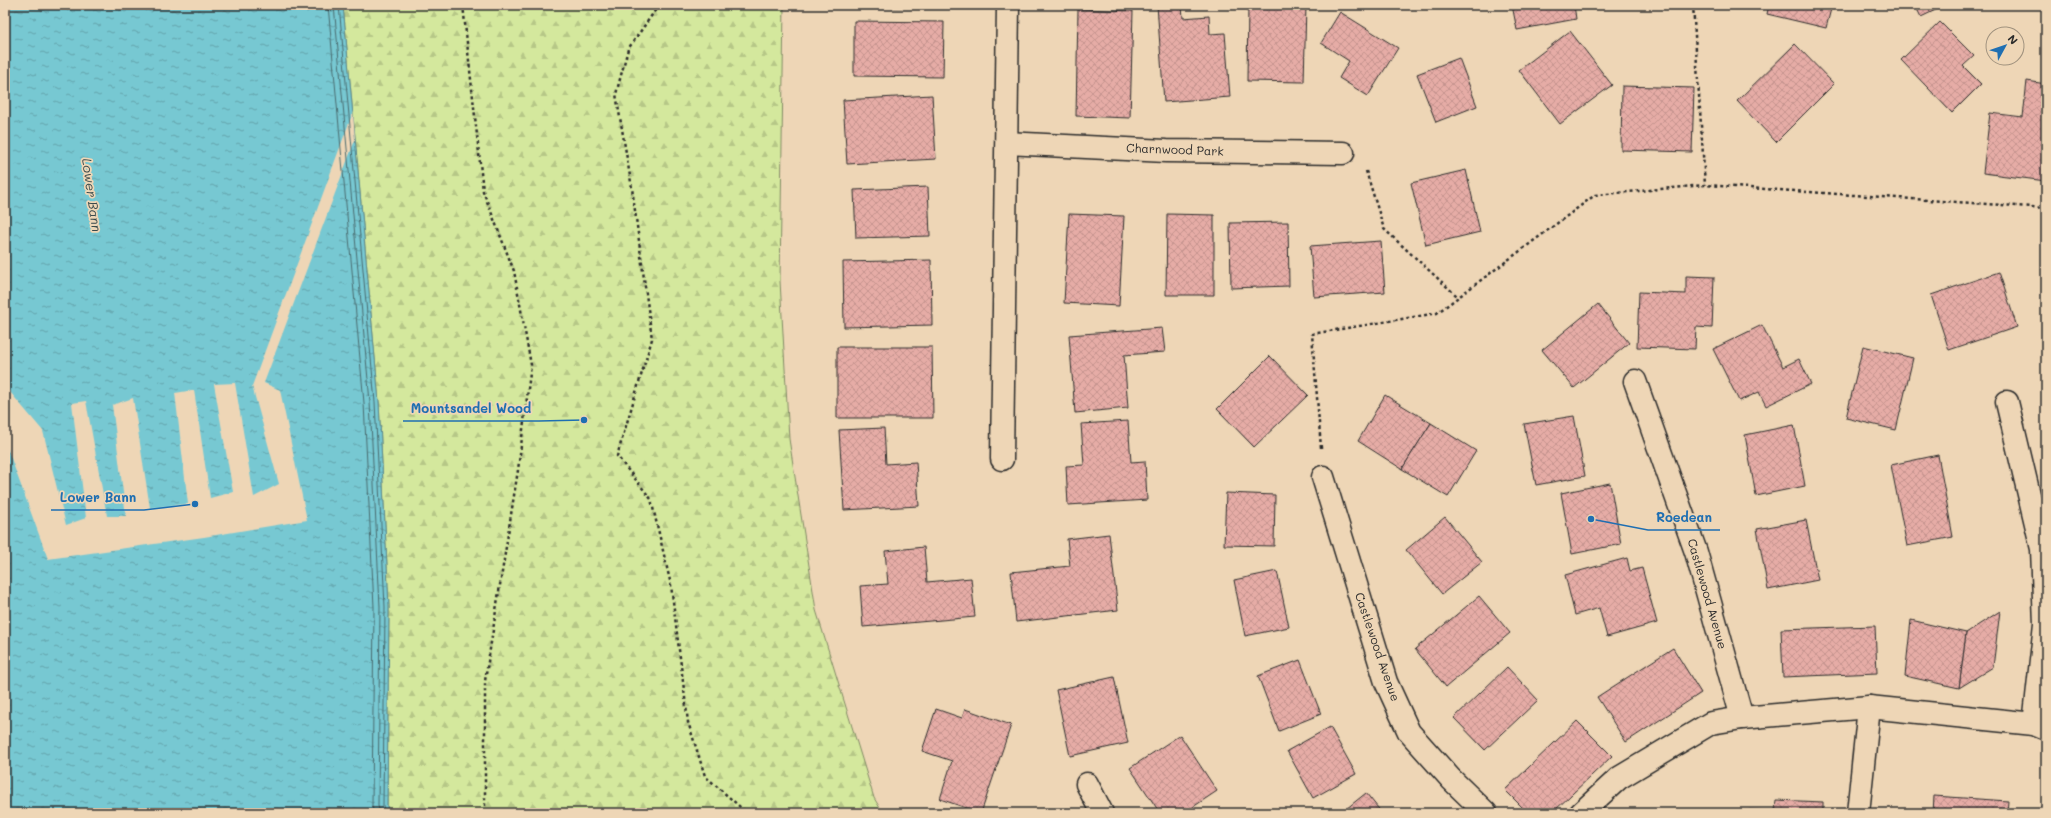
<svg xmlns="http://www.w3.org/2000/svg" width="2051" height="818" viewBox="0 0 2051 818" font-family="Mali,sans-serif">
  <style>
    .forest { fill: url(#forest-firs); stroke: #808a64 }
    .water { fill: url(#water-ripples); stroke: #59898f }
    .pier { fill: #eed6b6 }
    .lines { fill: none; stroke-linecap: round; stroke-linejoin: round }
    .shore { stroke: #496a6e; stroke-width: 1 }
    .building { fill: url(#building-cross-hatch); stroke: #2b2b2b }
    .minor-casing { stroke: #2b2b2b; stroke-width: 25 }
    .path { stroke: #2b2b2b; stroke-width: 2.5; stroke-dasharray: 3 3; stroke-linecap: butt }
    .minor { stroke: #eed6b6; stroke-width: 22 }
    .labels { text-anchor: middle; stroke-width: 3.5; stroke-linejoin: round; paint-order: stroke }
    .street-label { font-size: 12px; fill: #2b2b2b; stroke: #eed6b6 }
    .water-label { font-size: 13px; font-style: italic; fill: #3a4a4c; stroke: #eed6b6 }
    .leader { fill: none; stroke: #1f6fb2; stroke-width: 1.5 }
    .callout-dot { fill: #1f6fb2; stroke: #eed6b6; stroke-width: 1.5 }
    .callout-label { font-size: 13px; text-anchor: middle; font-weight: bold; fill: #1f6fb2; stroke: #eed6b6; stroke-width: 3.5; stroke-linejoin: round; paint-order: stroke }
  </style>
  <defs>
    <pattern id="forest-firs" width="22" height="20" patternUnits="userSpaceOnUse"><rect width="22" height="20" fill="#d4e89d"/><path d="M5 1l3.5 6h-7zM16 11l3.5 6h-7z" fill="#b6c787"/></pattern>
    <pattern id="water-ripples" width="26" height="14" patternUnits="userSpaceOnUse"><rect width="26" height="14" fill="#77c8d2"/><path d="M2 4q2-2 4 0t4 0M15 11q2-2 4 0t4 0" fill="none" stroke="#62a3ab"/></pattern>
    <pattern id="building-cross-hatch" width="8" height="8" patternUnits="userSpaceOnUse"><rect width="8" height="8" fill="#e6aca6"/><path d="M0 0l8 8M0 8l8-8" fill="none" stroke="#c5948f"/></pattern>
  </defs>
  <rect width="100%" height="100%" fill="#eed6b6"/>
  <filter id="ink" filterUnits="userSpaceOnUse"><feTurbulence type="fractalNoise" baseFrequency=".025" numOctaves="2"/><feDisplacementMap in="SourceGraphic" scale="8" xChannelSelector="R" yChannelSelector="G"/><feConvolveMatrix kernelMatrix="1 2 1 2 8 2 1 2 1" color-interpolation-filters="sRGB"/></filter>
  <g filter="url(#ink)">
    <polygon class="forest" points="343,5 784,5 780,281 789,439 816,610 874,798 883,813 389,813 387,806 389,607 379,402"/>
    <polygon class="water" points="5,5 343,5 379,402 389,607 387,806 389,813 5,813"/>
    <polygon class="pier" points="353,112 355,140 264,383 280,390 307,520 204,537 48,559 5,442 5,386 43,431 66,525 86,518 72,403 86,401 107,516 126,516 112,405 133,398 150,508 188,504 175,393 194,390 210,498 233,492 214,384 235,383 254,497 279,484 252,386"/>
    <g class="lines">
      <g class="shore">
        <polyline points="328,5 364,403 374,607 372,806 374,813"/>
        <polyline points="334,5 370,402 380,607 378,806 380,813"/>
        <polyline points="339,5 375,402 385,607 383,806 385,813"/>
      </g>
    </g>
    <g class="building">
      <polygon points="867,5 947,5 947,6 867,8"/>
      <polygon points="1157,5 1182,5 1183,18 1209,16 1210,34 1225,33 1230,97 1164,102"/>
      <polygon points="1248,5 1306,5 1304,82 1247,81"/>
      <polygon points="1512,5 1574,5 1576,19 1517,30"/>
      <polygon points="1769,5 1832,5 1826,28 1767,14"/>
      <polygon points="1915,5 1946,5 1921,17"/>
      <polygon points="1078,9 1133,11 1130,118 1076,116"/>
      <polygon points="1340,12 1398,48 1368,96 1339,78 1349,61 1321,43"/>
      <polygon points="854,21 944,22 943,77 854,76"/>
      <polygon points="1940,22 1974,56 1963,66 1981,84 1952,113 1901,60"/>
      <polygon points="1570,31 1612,85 1560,124 1519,70"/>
      <polygon points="1795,44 1834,84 1776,142 1737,101"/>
      <polygon points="1459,58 1477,106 1436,122 1417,74"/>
      <polygon points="2027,81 2046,84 2046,181 1983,173 1990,113 2023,117"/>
      <polygon points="1622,86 1694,88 1692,152 1621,150"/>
      <polygon points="932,95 936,159 847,164 843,100"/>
      <polygon points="1466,170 1480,232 1426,245 1411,183"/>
      <polygon points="928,187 930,236 856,238 854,190"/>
      <polygon points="1069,214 1124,216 1119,306 1064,303"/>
      <polygon points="1167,214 1214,215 1214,295 1166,295"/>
      <polygon points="1288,222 1289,286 1231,288 1230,223"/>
      <polygon points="1381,241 1385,292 1314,297 1310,246"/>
      <polygon points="931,260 932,325 844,327 843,262"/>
      <polygon points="1999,272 2017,327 1949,350 1931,295"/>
      <polygon points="1686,276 1714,277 1712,328 1696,327 1695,349 1637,347 1639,292 1686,294"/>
      <polygon points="1598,304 1629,343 1574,388 1542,350"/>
      <polygon points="1762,325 1783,367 1799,359 1811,384 1766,406 1759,392 1739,401 1713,349"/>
      <polygon points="1162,328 1165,352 1124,355 1128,408 1075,413 1069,335"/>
      <polygon points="1863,346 1913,358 1896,430 1846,418"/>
      <polygon points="837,347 932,347 933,418 837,418"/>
      <polygon points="1270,356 1308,395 1254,447 1217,409"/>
      <polygon points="1385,395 1431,423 1402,469 1358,441"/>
      <polygon points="1574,416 1585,476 1536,485 1524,424"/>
      <polygon points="1128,421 1131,462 1145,461 1147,500 1068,505 1066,466 1084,465 1081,424"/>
      <polygon points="1431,423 1476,451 1448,497 1402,469"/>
      <polygon points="1794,425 1805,486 1756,496 1745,435"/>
      <polygon points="884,428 886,464 916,462 919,506 844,510 839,430"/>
      <polygon points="1938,455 1953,537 1907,546 1891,465"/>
      <polygon points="1610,483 1621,544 1572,554 1561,493"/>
      <polygon points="1226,493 1275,495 1274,546 1224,545"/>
      <polygon points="1445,517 1482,562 1442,594 1406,550"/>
      <polygon points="1806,520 1818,580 1768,590 1757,529"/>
      <polygon points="1109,534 1118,610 1016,622 1011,572 1070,566 1067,539"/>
      <polygon points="924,547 927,582 971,578 975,617 863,627 860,586 888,584 885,551"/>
      <polygon points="1627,558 1630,571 1642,568 1657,623 1607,637 1599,608 1575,615 1565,575"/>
      <polygon points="1277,571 1289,627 1245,636 1234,580"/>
      <polygon points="1479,596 1510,633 1446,687 1415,649"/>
      <polygon points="2000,611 1993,667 1959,688 1966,633"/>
      <polygon points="1911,620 1966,633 1959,688 1905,676"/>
      <polygon points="1875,626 1877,673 1783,677 1781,629"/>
      <polygon points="1673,648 1701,693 1626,742 1597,697"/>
      <polygon points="1300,660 1321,714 1279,731 1258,676"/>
      <polygon points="1507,667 1538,700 1485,750 1454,718"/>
      <polygon points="1114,677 1128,743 1070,756 1056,690"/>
      <polygon points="936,709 962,718 965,709 1011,725 981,813 940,799 952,761 922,751"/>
      <polygon points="1577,721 1612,756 1552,813 1528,813 1505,790"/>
      <polygon points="1330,727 1356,774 1313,798 1287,751"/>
      <polygon points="1180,735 1217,791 1184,813 1160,813 1130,768"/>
      <polygon points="1366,793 1382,813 1341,813"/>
      <polygon points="1934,796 2008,801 2007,813 1933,813"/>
      <polygon points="1776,800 1823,802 1823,813 1749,813 1749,810 1775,811"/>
    </g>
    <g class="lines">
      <defs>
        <g id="minor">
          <polyline points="1007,143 1166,151 1343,153"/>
          <polyline points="1635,381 1696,552 1742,718"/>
          <polyline points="2007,402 2042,549 2045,624 2034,724"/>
          <polyline points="1002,459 1008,5"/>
          <polyline points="1323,477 1386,682 1409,732 1451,779 1486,813"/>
          <polyline points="1087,784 1102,813"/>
          <polyline points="1581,813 1619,778 1711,723 1742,718 1869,707 2034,724 2046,729"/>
          <polyline points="1858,813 1869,707"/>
        </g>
      </defs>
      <use href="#minor" class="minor-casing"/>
      <g class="path">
        <polyline points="463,5 483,191 514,271 531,365 518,470 485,681 485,813"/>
        <polyline points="659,5 628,49 616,94 632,188 652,339 617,456 651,499 671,585 688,722 705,776 747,813"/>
        <polyline points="1693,5 1705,185"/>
        <polyline points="1366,171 1384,229 1457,296"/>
        <polyline points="1321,448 1312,334 1437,313 1595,195 1705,185 2046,208"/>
      </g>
      <use href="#minor" class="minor"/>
    </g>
  </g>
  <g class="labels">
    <g class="street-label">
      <text transform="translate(1175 150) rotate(2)" y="4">Charnwood Park</text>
      <text transform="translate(1707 594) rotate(74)" y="4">Castlewood Avenue</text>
      <text transform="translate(1377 647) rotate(71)" y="4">Castlewood Avenue</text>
    </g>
    <g class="water-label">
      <text transform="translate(92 195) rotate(82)" y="5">Lower Bann</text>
    </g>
  </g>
  <path class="leader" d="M584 420L539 421H403M195 504L144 510H51M1591 519L1648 530H1720"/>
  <g class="callout-dot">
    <circle cx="584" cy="420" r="4"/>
    <circle cx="195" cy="504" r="4"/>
    <circle cx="1591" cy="519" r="4"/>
  </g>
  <g class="callout-label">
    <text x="471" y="413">Mountsandel Wood</text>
    <text x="98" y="502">Lower Bann</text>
    <text x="1684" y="522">Roedean</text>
  </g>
  <rect width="2051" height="818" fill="none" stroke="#eed6b6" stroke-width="20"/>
  <rect x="10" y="10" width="2031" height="798" fill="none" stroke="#2b2b2b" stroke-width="1.5" filter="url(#ink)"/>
  <g transform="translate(2005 46) rotate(50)"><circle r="19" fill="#eed6b6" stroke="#a0927e"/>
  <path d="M0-3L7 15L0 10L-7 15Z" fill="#1f6fb2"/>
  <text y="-6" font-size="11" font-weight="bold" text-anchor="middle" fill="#2b2b2b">N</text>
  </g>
</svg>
